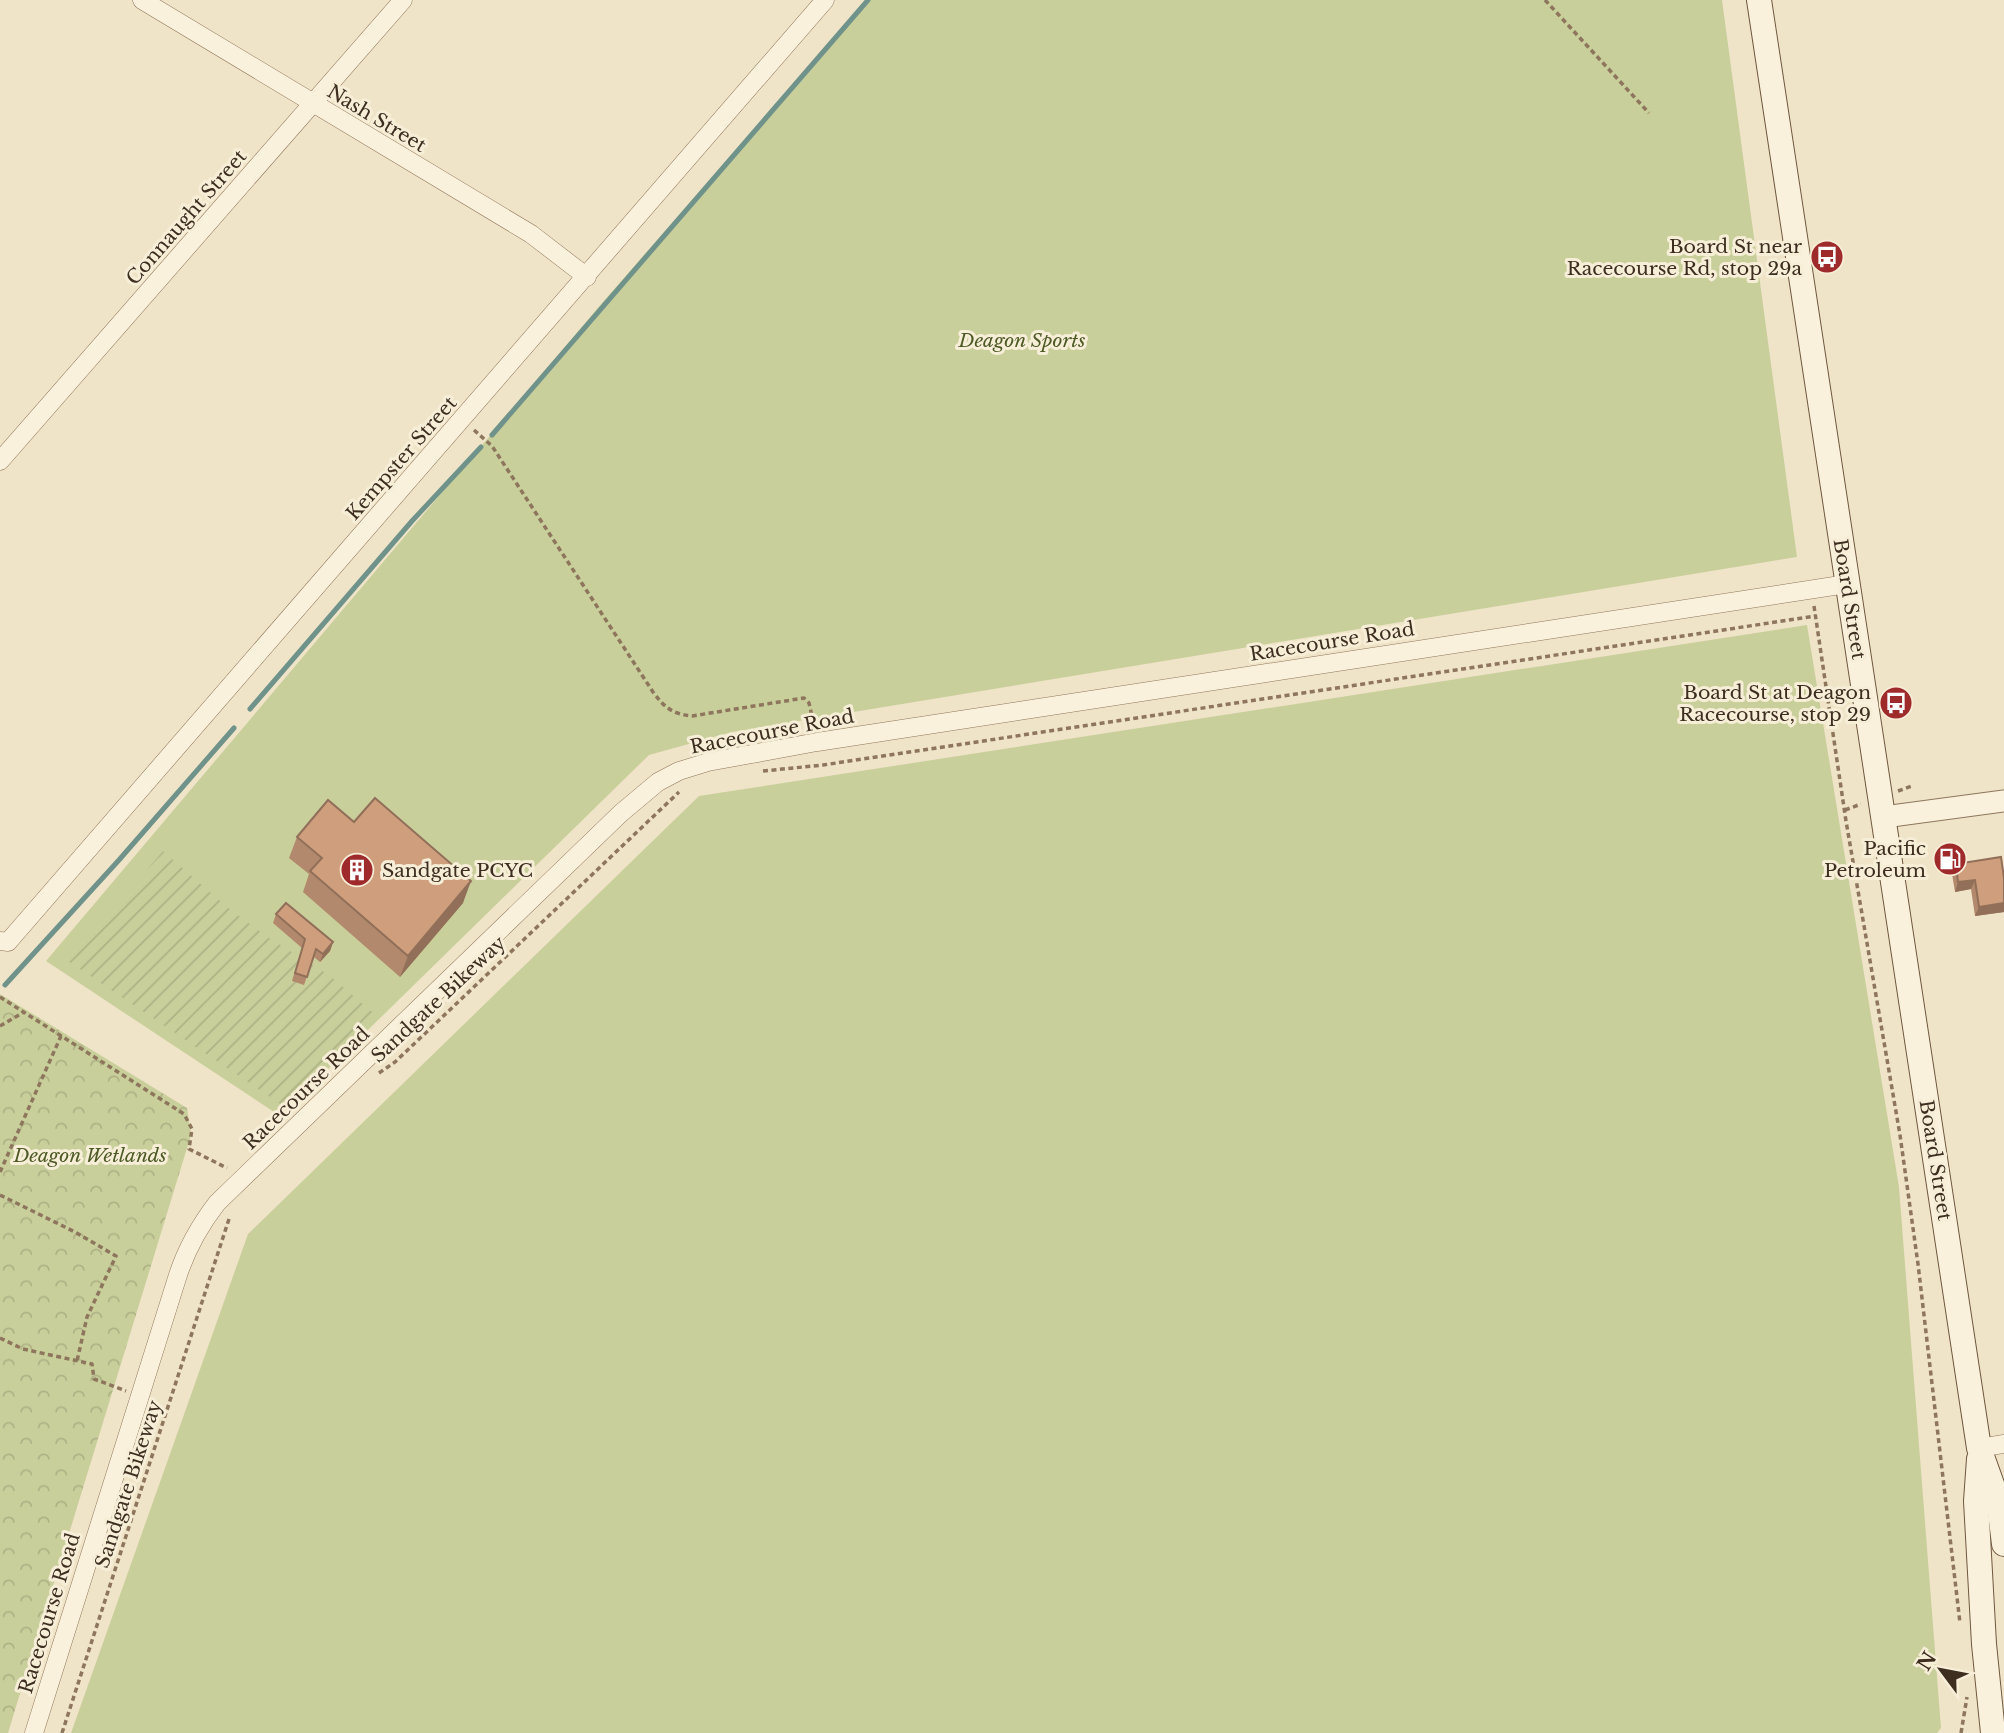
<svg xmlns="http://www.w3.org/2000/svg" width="2004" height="1733" viewBox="0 0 2004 1733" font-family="'Libre Baskerville',serif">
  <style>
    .forest { fill: url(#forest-crowns) }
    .park { fill: #c9cf9b }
    .garden { fill: url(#garden-furrows) }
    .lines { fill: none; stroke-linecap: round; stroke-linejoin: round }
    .stream { stroke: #6f938a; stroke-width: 5 }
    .minor-casing { stroke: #8d765c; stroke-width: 19 }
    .tertiary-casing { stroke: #8d765c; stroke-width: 23 }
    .secondary-casing { stroke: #6f573f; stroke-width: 26 }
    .path { stroke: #8d765c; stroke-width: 3.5; stroke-dasharray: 5 3.5; stroke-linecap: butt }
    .minor { stroke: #faf1dc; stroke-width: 18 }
    .tertiary { stroke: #faf1dc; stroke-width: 21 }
    .secondary { stroke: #faf1dc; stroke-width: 24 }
    .wall { fill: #b2896c }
    .shaded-wall { fill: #916f58 }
    .building { fill: #cf9f7d; stroke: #916f58; stroke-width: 2 }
    .labels { text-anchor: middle; stroke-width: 6; stroke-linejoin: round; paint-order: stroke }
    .street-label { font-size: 19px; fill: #3d2e20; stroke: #f7eed8 }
    .poi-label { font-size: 19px; fill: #3d2e20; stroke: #f7eed8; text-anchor: end }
    .park-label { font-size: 19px; font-style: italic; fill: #4d5a26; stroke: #f7eed8 }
  </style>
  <defs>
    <pattern id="forest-crowns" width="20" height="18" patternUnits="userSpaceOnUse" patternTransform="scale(1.75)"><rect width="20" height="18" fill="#c9cf9b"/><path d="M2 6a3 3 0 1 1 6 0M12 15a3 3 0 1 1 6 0" fill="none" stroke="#aeb285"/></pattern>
    <pattern id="garden-furrows" width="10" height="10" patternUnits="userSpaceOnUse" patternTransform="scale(1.75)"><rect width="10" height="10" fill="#c9cf9b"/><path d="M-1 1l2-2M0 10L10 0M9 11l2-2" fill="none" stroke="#aeb285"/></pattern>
  </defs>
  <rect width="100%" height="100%" fill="#f0e4c8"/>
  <polygon class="forest" points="0,994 187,1108 191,1135 8,1733 0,1733"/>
  <g class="park">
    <polygon points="867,0 1722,0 1797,557 732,732 649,755 280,1116 46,961 602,303"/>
    <polygon points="1807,625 1899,1187 1941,1728 1937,1733 71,1733 248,1234 699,796"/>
  </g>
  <polygon class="garden" points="163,851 227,907 269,938 329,975 376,1015 285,1107 68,961"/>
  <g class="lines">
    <g class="stream">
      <polyline points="492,435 868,0"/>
      <polyline points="250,709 412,521 481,447"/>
      <polyline points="5,985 119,860 234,728"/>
    </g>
    <defs>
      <g id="minor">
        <polyline points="142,0 531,234 587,277"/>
        <polyline points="0,461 403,0"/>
        <polyline points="0,941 8,942 825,0"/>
        <polyline points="1979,1448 2004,1444"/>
        <path d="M34 1733 178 1275C187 1248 200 1225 217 1203L621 813 658 782 679 771 708 762 817 742 1847 584"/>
      </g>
      <polyline id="tertiary" points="1884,817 2004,801"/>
      <g id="secondary">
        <polyline points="1759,0 1979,1448 1999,1504 2004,1544"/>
        <polyline points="1979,1459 1976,1501 1984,1644 1993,1733"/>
      </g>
    </defs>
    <use href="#minor" class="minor-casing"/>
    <use href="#tertiary" class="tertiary-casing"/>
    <use href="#secondary" class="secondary-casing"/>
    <g class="path">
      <polyline points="1545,0 1649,113"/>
      <path d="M474 430 492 446 653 692C664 707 672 714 692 716L804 698 809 703 814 725"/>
      <polyline points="1814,606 1846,821 1900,1135 1918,1264 1960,1623"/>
      <polyline points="763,771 823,765 1816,616"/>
      <polyline points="1898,791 1912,786"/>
      <polyline points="1845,810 1861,804"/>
      <polyline points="0,997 184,1114 192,1129 189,1149 227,1168"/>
      <polyline points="0,1026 24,1012"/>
      <polyline points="379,1073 395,1062 679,792"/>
      <polyline points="0,1172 61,1036"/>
      <polyline points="0,1195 75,1232 116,1256 87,1317 77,1361"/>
      <polyline points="0,1338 23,1349 92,1364 94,1379 126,1391"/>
      <polyline points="62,1733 229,1219"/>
      <polyline points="1961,1733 1967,1697"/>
    </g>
    <use href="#minor" class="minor"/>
    <use href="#tertiary" class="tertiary"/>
    <use href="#secondary" class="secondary"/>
  </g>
  <g class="wall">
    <polygon points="354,822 463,903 400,977 303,892 309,874 289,858 297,837"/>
    <polygon points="2001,857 2004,912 1975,916 1971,889 1955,892 1952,874 1956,864"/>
    <polygon points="276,914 333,942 330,951 320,962 314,957 304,985 292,981 302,948 273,923"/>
  </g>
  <g class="shaded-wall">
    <polygon points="1975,880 1971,889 1955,892 1958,882"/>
    <polygon points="471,881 463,903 400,977 408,956"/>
    <polygon points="2004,903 2004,912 1975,916 1979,907"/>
    <polygon points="333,942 330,951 320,962 323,954"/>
  </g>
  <g class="building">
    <polygon points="375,798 471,881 408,956 310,871 322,858 297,837 328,800 354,822"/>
    <polygon points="2001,857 2004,878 2004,903 1979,907 1975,880 1958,882 1956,864"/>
    <polygon points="286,903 333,942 323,954 316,949 307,977 295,973 305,939 276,914"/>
  </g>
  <defs>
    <symbol id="bus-disc" viewBox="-11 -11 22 22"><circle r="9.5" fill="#9e2a2b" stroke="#f7eed8"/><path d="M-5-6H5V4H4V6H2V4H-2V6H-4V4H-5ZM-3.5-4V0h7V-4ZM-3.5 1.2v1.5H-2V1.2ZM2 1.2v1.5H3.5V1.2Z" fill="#fff"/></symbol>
    <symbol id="fuel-disc" viewBox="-11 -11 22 22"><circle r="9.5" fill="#9e2a2b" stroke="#f7eed8"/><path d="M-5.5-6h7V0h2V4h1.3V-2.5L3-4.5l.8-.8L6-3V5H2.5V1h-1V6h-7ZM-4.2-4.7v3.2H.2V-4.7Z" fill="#fff"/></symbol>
    <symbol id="building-disc" viewBox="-11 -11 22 22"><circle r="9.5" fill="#9e2a2b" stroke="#f7eed8"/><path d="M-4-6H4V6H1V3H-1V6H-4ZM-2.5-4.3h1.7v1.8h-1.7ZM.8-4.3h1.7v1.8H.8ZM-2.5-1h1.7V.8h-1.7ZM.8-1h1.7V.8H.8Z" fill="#fff"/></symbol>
  </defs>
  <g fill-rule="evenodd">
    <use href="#bus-disc" x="1808" y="238" width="38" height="38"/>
    <use href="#bus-disc" x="1877" y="684" width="38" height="38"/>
    <use href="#fuel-disc" x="1931" y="840" width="38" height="38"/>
    <use href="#building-disc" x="338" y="851" width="38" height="38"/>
  </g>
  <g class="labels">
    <g class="street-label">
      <text transform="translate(377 118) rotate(31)" y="7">Nash Street</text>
      <text transform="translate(186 217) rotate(-49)" y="7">Connaught Street</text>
      <text transform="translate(401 458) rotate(-49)" y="7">Kempster Street</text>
      <text transform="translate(1850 599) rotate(81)" y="7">Board Street</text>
      <text transform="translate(1332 641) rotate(-9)" y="7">Racecourse Road</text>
      <text transform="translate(772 731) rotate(-11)" y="7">Racecourse Road</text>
      <text transform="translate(438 999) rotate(-43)" y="7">Sandgate Bikeway</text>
      <text transform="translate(306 1088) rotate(-44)" y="7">Racecourse Road</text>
      <text transform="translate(1936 1160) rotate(81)" y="7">Board Street</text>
      <text transform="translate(128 1484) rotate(-72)" y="7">Sandgate Bikeway</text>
      <text transform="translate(49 1613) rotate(-73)" y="7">Racecourse Road</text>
    </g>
    <g class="poi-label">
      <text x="1802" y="253">Board St near<tspan x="1802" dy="22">Racecourse Rd, stop 29a</tspan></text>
      <text x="1871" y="699">Board St at Deagon<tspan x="1871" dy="22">Racecourse, stop 29</tspan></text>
      <text x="1926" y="855">Pacific<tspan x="1926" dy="22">Petroleum</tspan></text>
      <text x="382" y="877" text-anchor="start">Sandgate PCYC</text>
    </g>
    <g class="park-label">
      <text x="1022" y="347">Deagon Sports</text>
      <text x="90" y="1162">Deagon Wetlands</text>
    </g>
  </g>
  <g transform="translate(1941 1670) rotate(302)" stroke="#f7eed8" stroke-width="5" paint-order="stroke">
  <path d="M0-5L12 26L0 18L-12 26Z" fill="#3d2e20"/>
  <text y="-10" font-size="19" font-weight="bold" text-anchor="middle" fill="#3d2e20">N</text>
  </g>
</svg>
